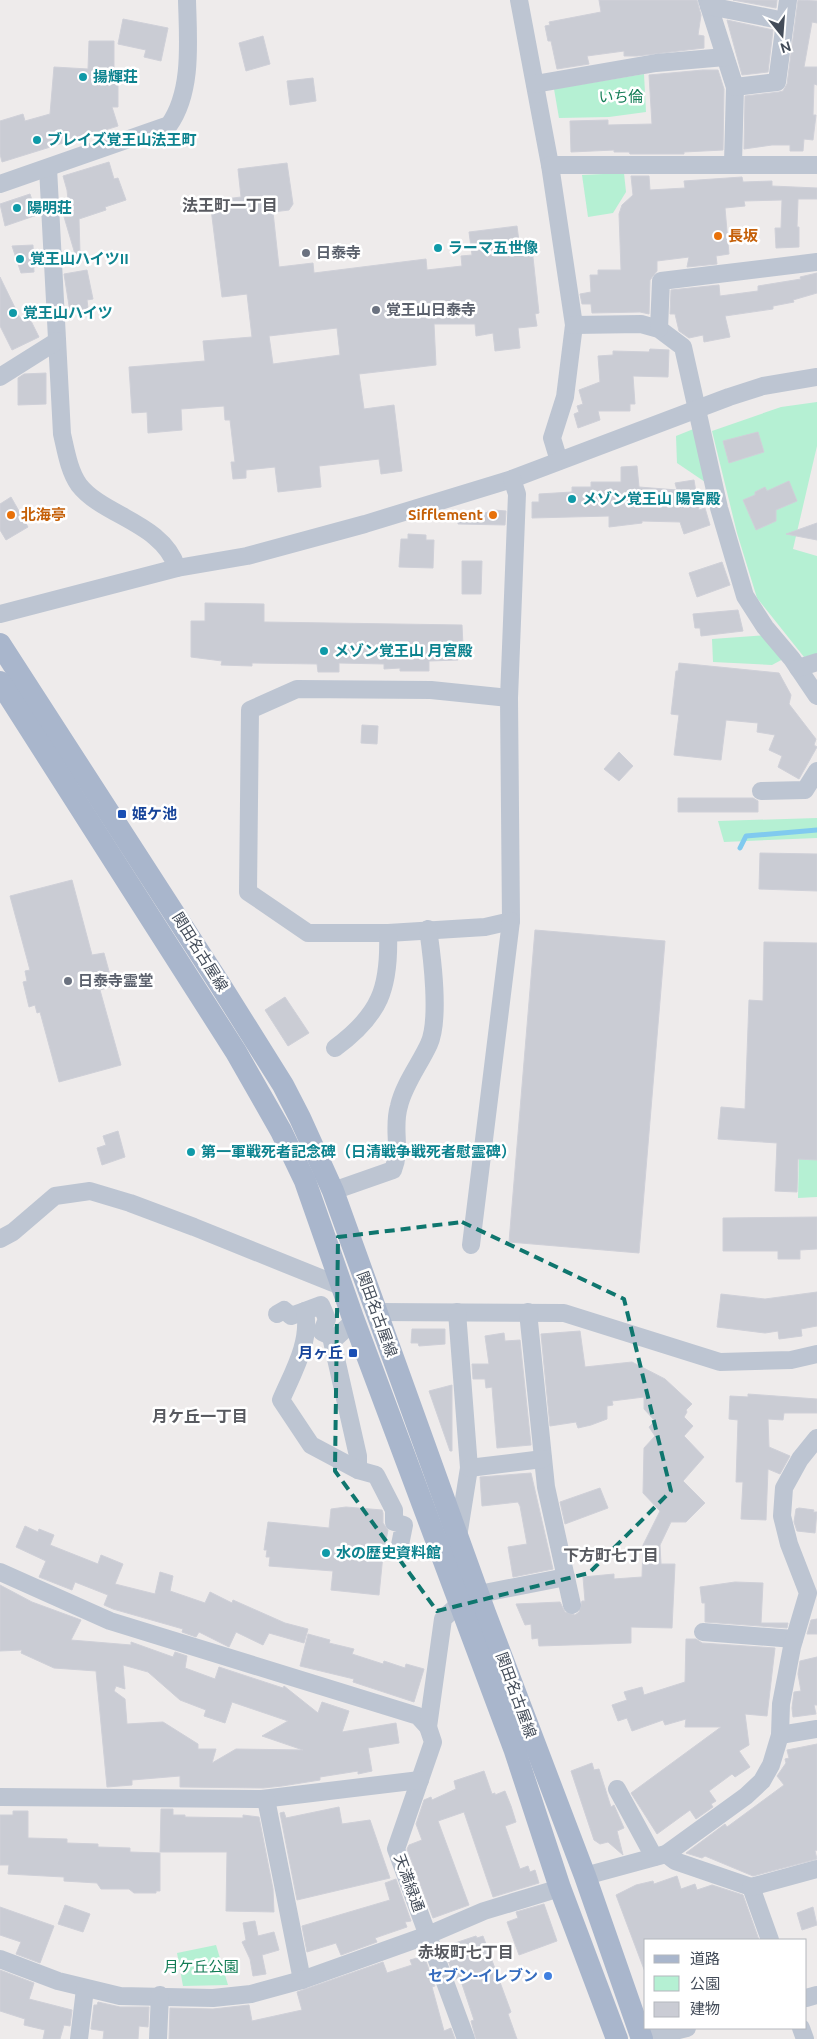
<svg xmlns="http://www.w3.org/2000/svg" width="817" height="2039" viewBox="0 0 817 2039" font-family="Ubuntu,'Noto Sans JP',sans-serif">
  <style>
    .green { fill: #b5f0d3 }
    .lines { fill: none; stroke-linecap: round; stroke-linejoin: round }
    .stream { stroke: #80caef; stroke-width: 5 }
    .building { fill: #caccd4; stroke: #cfd0d8; fill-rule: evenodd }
    .minor { stroke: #bdc5d2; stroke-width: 18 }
    .major { stroke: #a9b6cc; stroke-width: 22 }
    .marked { fill: none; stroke: #0f766e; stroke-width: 4; stroke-dasharray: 10 6; stroke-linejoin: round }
    .culture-dot { fill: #0f9aa8; stroke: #fff; stroke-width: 2 }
    .food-dot { fill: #e8710a; stroke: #fff; stroke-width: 2 }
    .worship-dot { fill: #6b7280; stroke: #fff; stroke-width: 2 }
    .transit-dot { fill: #1a4fb4; stroke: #fff; stroke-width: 2 }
    .shop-dot { fill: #3f7fe0; stroke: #fff; stroke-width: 2 }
    .labels { text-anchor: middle; stroke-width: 5; stroke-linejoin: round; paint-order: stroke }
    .culture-label { font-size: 15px; font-weight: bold; fill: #0d838f; stroke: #fff; text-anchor: start }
    .park-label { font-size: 15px; fill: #127c55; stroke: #fff }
    .food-label { font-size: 15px; font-weight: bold; fill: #c56008; stroke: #fff; text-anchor: start }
    .worship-label { font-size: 15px; font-weight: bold; fill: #5b616d; stroke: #fff; text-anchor: start }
    .transit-label { font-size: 15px; font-weight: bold; fill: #164399; stroke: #fff; text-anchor: start }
    .street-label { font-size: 15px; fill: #434c59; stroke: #fff }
    .shop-label { font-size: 15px; font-weight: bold; fill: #366cbe; stroke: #fff; text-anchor: end }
    .neighbourhood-label { font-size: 16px; font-weight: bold; fill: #585a60; stroke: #fff }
  </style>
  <rect width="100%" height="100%" fill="#eeebeb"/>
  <g class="green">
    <polygon points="644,74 646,112 609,117 559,118 554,89"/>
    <polygon points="624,173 626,192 613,213 588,217 582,175"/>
    <polygon points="817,402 817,446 793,549 817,556 817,654 804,657 757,598 737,533 712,431 781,407"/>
    <polygon points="696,428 708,484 677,463 676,436"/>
    <polygon points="768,635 785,658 772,665 713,662 712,639"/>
    <polygon points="817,818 817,838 724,842 718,821"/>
    <polygon points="799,1157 817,1157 817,1197 798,1198"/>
    <polygon points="216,1945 228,1985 183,1986 177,1953"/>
  </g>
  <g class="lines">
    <polyline class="stream" points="740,848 746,836 817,830"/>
  </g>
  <g class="building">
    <polygon points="599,0 697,0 701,15 698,35 704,36 704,48 637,56 624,56 624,51 587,56 589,64 557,69 551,41 548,41 545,26 550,25 549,22 601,12"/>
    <polygon points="733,0 777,0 776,8"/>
    <polygon points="798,0 817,1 817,23 812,22 804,67 817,67 817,85 814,84 813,115 816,115 813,140 804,139 803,151 790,151 790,145 772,145 744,149 745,96 779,92 783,91 787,84"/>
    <polygon points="123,19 168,28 161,61 144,57 146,50 118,44"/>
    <polygon points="727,20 773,30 768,72 742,75"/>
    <polygon points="263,36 270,64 246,71 239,43"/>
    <polygon points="89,41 114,41 114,83 118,84 118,107 112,107 118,126 2,162 0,154 0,121 23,114 25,121 50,114 54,67 88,69"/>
    <polygon points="703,70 718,70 724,89 723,150 684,152 684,154 630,154 629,152 614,152 614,150 571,152 570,121 608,120 608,125 652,124 649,75"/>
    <polygon points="313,78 316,101 290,105 287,81"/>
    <polygon points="109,162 114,179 118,178 126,200 105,207 106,210 79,219 80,253 75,254 62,210 69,209 67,190 63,176"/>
    <path d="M287 163 293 204 289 210 273 212 279 267 313 263 314 273 426 259 427 270 462 266 461 256 472 255 469 232 517 226 520 249 532 248 539 313 535 314 537 326 518 328 520 348 495 351 493 333 476 336 475 324H434L436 365 359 374 364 409 394 405 402 471 381 474 379 459 319 466 321 487 278 492 275 467 246 470V478L233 479 231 462H235L230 420H225L224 406 181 409 182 430 148 433 147 412 132 413 129 367 205 361 203 341 252 337 247 294 222 297 210 201 241 197 238 169ZM337 328 340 355 273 364 269 336Z"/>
    <polygon points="631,176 649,176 650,190 685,188 684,181 742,177 743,182 772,181 772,186 817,188 817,199 798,199 797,227 799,227 799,247 776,248 775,228 781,228 782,200 744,201 745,206 725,208 729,254 716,256 717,264 687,267 689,257 657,261 657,271 650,280 649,314 640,312 592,313 591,304 582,304 580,294 591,292 590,275 598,275 598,270 621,270 619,214 622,205 633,195"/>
    <polygon points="30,194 37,215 5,226 0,204"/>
    <polygon points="33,245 34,272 21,273 12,246"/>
    <polygon points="87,270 93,299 87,300 88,308 70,312 64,274"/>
    <polygon points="817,273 817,293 793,300 794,302 773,306 773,309 725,316 730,337 704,342 703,335 689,338 679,331 675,314 670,314 671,290 719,285 720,296 758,291 758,286 801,279 800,277"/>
    <polygon points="0,277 20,318 28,315 39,337 12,350 0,326"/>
    <polygon points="650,349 669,350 668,377 633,376 635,404 630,404 630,411 598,411 600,420 578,428 574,414 579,412 577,406 583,404 579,390 600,382 598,356 613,355 613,351 649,352"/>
    <polygon points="46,373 46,404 18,405 18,378 24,374"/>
    <polygon points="758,432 764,452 729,463 723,441"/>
    <polygon points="637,466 639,487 677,490 675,483 694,480 699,510 705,508 710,525 684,534 680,522 642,521 642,523 609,527 609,516 532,518 532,502 539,502 539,494 572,492 572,487 591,487 591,482 621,482 621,467"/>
    <polygon points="789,481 797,501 776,510 776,521 756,530 743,500 755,495 755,492 765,487 767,491"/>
    <polygon points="11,497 28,527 6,540 0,530 0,504"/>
    <polygon points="494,510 506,511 505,525 458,524 458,522"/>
    <polygon points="817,523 817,540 786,534"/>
    <polygon points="408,534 426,535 426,540 434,540 433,568 399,567 401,539 408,539"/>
    <polygon points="462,561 482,561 481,594 462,594"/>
    <polygon points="722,562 730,585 697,597 689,573"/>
    <polygon points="205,603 264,604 264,622 462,625 463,646 458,646 458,660 429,661 429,671 400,671 400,668 384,669 384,664 339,663 339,672 318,672 317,664 252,663 252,666 221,665 222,661 191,657 191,621 205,621"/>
    <polygon points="738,610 743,631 701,636 700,628 695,628 693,614"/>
    <polygon points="679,663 779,673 791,695 789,704 816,739 814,745 817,747 799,779 778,767 782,756 769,750 775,735 757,732 758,723 726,720 721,760 674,755 679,715 671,714 676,671 678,671"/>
    <polygon points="362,725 378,726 377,744 361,743"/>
    <polygon points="619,752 633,766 619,781 604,769"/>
    <polygon points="678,798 753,798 758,801 758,812 678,812"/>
    <polygon points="760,853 817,854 817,891 759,889"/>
    <polygon points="72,880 92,955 104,953 113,986 100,990 121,1065 59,1082 40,1012 37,1013 35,1005 29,1007 23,982 27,981 25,971 30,970 10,896"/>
    <polygon points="535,930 665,941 639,1253 509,1242"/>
    <polygon points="764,942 817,943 817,1160 798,1159 797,1192 775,1191 777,1143 718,1139 721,1107 745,1109 749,1000 763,1001"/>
    <polygon points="285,997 309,1033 288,1046 265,1010"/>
    <polygon points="118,1131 125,1157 102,1165 97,1148 106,1145 103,1136"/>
    <polygon points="817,1217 817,1249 800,1250 800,1259 778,1259 778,1251 723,1251 723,1218"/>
    <polygon points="817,1292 817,1326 801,1329 802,1336 779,1339 778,1331 765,1333 717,1327 721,1294 765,1299"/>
    <polygon points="412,1329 445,1329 445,1344 419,1346 418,1343 411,1343"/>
    <polygon points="580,1331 585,1367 632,1362 665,1379 692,1404 686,1410 687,1412 684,1417 693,1426 684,1436 704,1457 683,1481 705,1503 686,1522 671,1522 660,1545 661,1564 675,1564 672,1628 631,1627 631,1643 539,1646 538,1638 532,1639 531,1624 525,1625 516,1604 560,1602 565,1612 575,1615 579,1612 582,1601 585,1601 583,1577 614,1574 614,1579 642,1577 643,1545 660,1511 643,1493 644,1448 655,1436 649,1427 655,1421 644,1409 644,1397 612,1401 613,1405 607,1406 607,1419 591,1425 578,1428 576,1422 550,1426 541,1334"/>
    <polygon points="504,1333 505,1341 520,1340 531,1445 497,1448 492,1387 486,1388 485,1379 473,1379 472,1364 489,1364 485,1336"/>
    <polygon points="452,1385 452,1451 450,1451 429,1391"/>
    <polygon points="748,1394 817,1399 817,1413 784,1413 783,1420 768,1419 769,1447 790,1456 780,1474 768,1469 766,1520 741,1519 743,1482 736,1482 738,1420 729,1419 730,1396 748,1397"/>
    <polygon points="531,1473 553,1569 513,1577 508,1547 527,1544 520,1506 518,1502 482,1506 480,1477"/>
    <polygon points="600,1488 608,1508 565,1524 560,1502"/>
    <polygon points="346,1507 382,1510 383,1513 383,1523 388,1530 383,1555 379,1595 331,1590 333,1571 269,1566 270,1557 266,1557 267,1550 264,1550 268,1522 329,1528 331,1509"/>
    <polygon points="799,1508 814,1510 813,1512 817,1512 815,1533 797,1531 794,1522 796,1509"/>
    <polygon points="25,1526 38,1532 39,1529 54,1535 50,1545 98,1564 101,1555 123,1564 115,1584 155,1594 160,1572 173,1576 170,1591 205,1603 210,1592 232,1603 233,1600 285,1623 308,1629 304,1643 269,1633 263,1645 236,1632 229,1647 199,1632 196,1637 182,1632 183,1629 113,1609 104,1605 108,1595 75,1582 72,1590 39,1577 46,1561 16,1547"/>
    <polygon points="735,1582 763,1583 761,1623 788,1623 787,1628 705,1622 705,1603 702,1603 700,1587"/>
    <path d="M0 1585 32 1602 81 1620 71 1640 131 1645V1642L173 1657 175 1652 187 1656 185 1668 215 1679 219 1667 283 1688 284 1686 318 1713 322 1702 349 1711 342 1732 396 1723 399 1743 368 1748 372 1771 358 1774V1771L320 1777V1780L282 1786 263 1788 180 1787V1776L132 1780V1785L107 1787 96 1671 54 1668 21 1653 22 1650 0 1651ZM123 1665 148 1672 180 1700 206 1710 204 1716 225 1723 232 1702 288 1721 262 1736 303 1750 236 1749 212 1763 216 1749H198V1744L163 1722 127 1724 125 1699 114 1691 116 1686 125 1689Z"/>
    <polygon points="817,1619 817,1634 807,1634 811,1620"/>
    <polygon points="308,1634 330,1640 329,1643 354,1649 352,1654 383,1664 384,1661 405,1668 406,1664 424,1669 414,1702 353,1682 354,1679 300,1666"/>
    <polygon points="686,1639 696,1639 702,1643 775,1648 767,1716 745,1714 749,1745 739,1751 750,1767 735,1777 732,1774 709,1791 716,1801 711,1804 713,1807 696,1819 690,1810 657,1834 631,1793 721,1727 685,1727 686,1719 665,1725 663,1720 632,1731 627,1718 618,1721 612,1705 627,1700 624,1692 642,1687 644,1695 685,1682"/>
    <polygon points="817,1657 817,1705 814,1705 816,1714 793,1717 792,1708 794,1692 801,1691 798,1674 800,1661"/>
    <polygon points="817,1744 817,1850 815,1851 817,1859 753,1876 705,1856 702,1858 686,1853 725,1824 727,1827 784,1785 777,1776 786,1763 785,1759 789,1758 787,1750"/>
    <polygon points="592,1763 594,1770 599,1769 611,1807 614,1805 624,1828 617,1831 623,1855 608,1842 600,1844 594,1840 571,1771"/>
    <polygon points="484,1771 492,1794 495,1793 495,1795 505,1791 511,1806 516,1822 505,1826 520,1869 528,1866 530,1872 535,1870 539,1883 493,1897 464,1812 438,1821 469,1905 433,1918 407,1849 409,1845 422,1840 416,1824 424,1800 431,1797 432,1800 456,1789 454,1781"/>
    <polygon points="339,1807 342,1824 370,1820 390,1878 297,1900 280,1813 284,1812 286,1818"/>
    <polygon points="161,1809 173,1809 173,1815 185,1815 185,1817 243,1818 243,1815 259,1817 273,1889 274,1912 226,1911 227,1852 160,1852"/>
    <polygon points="13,1811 28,1811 28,1838 67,1839 67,1843 98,1844 98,1847 130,1848 130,1852 160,1853 160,1891 156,1891 156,1893 134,1893 129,1889 101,1889 97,1883 64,1881 64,1877 8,1874 9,1865 0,1865 0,1815 13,1815"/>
    <polygon points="677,1876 681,1889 695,1884 697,1890 712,1885 743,1895 759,1940 646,1940 645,1972 616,1895 636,1885 653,1881 654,1884"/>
    <polygon points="396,1879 411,1921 405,1922 407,1927 375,1938 377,1942 341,1955 336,1943 307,1952 302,1926 390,1900 385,1883"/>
    <polygon points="544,1904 557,1941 519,1955 507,1922 518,1918 516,1912"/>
    <polygon points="65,1905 90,1914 83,1932 58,1924"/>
    <polygon points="0,1907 54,1926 40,1963 16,1954 21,1942 0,1935"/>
    <polygon points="813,1907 817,1925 802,1930 797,1913"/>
    <polygon points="255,1921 258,1936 274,1932 279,1950 262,1955 266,1974 253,1976 250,1959 242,1942 246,1940 243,1923"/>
    <polygon points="476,1936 477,1938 483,1936 511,2012 508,2014 517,2039 476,2039 471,2021 474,2020 460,1978 455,1979 443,1947"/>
    <polygon points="424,1956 435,1986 432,1987 444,2031 451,2028 455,2039 169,2039 170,2008 213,2009 249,2005 252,2021 302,2010 297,1992 383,1962 387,1973 412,1965 410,1960"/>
    <polygon points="0,1970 34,1983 29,1999 72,2010 70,2026 64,2025 60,2039 43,2039 45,2030 24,2025 25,2019 0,2011"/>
    <polygon points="98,2002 120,2007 149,2007 148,2027 139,2026 138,2039 103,2039 104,2031 91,2029 94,2005 97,2005"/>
  </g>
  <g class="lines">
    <g class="minor">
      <polyline points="519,0 550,165 574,325 565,397 552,438 559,461"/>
      <polyline points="707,0 735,87 733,163"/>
      <polyline points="709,6 785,21"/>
      <polyline points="535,84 656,63 725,57"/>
      <polyline points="735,87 777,82 788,0"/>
      <polyline points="550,165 817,165"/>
      <path d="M48 168 62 434C66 451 69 471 79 485 103 516 163 523 177 568"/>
      <path d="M0 184 169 125C193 91 188 40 187 0"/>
      <polyline points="574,325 641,324 659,329 683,347 719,508 745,596 765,627 792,659 817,696"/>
      <polyline points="659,329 661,281 817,262"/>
      <polyline points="0,377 57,341"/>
      <polyline points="0,614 177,568 247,556 365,524 512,479 729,397 763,386 817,377"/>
      <polyline points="798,668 817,662"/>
      <polyline points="509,698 431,690 297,689 250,710 248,892 308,933 388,933 485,927 511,921 509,698 517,494 512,479"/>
      <polyline points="761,791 805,790 817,771"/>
      <path d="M335 1048C380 1015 390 988 388 933"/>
      <path d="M333 1191 393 1170C402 1148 392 1129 399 1106 404 1084 420 1064 429 1044 440 1020 432 956 428 929"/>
      <polyline points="0,1239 13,1232 55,1196 90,1191 130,1203 194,1227 343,1287"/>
      <polyline points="471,1245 511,921"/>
      <polyline points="376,1312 564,1313 720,1362 791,1360 817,1354"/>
      <polyline points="457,1312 469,1468 458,1537"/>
      <polyline points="528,1312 546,1487 572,1605"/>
      <polyline points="277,1314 284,1310 291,1316 305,1311"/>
      <polyline points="354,1321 332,1341 358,1456 358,1470"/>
      <path d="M335 1338 322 1332 327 1319 321 1305 305 1311C311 1342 293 1372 281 1400L311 1445 358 1470 376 1475 394 1510V1522L404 1525 400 1545"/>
      <polyline points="469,1468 543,1459"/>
      <polyline points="0,1572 110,1621 418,1716 428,1727 433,1742 396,1849 466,2039"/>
      <polyline points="479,1594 566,1577"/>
      <polyline points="703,1632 794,1639"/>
      <polyline points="428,1727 443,1619 460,1603"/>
      <polyline points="780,1735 817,1729"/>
      <polyline points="617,1789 654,1857"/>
      <polyline points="0,1797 262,1799 420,1780"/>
      <polyline points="266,1799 302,1980"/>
      <polyline points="666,1854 675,1861 751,1887 770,1940"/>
      <polyline points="585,1876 666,1854 746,1796 762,1781 771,1765 780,1735 781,1704 792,1647 808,1593 789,1544 782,1516 784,1488 800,1459 817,1438"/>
      <polyline points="751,1887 817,1869"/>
      <polyline points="0,1959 58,1981 120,1996 213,1998 251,1994 302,1980 428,1935 484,1911 560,1888"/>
      <polyline points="806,1998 817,1995"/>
      <polyline points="801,2028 805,2039"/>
      <polyline points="79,2039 85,1989"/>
      <polyline points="158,2039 160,1995"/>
      <polyline points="642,2039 687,2028"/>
    </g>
    <g class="major">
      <polyline points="0,644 219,983 283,1085 300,1118 333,1191 485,1613 585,1876 642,2039"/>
      <polyline points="0,682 236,1052 281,1131 305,1181 353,1318 515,1751 560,1888 617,2039"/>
    </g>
  </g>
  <path class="marked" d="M462 1222 624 1299 671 1491 589 1573 437 1611 335 1471 338 1237Z"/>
  <g class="culture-dot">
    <circle cx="83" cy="77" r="5"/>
    <circle cx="37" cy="140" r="5"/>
    <circle cx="17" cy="208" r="5"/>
    <circle cx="438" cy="248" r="5"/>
    <circle cx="20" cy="259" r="5"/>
    <circle cx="13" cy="313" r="5"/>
    <circle cx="572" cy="499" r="5"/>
    <circle cx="324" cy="651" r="5"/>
    <circle cx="191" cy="1152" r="5"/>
    <circle cx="326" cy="1553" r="5"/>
  </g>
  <g class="food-dot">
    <circle cx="718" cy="236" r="5"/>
    <circle cx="11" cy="515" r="5"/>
    <circle cx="493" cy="515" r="5"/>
  </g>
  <g class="worship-dot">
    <circle cx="306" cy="253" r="5"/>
    <circle cx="376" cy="310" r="5"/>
    <circle cx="68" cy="981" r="5"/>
  </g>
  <g class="transit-dot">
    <rect x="117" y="809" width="10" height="10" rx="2.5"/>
    <rect x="348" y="1348" width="10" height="10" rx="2.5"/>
  </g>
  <circle class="shop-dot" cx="548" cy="1976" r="5"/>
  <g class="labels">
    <g class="culture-label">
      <text x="93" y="82">揚輝荘</text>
      <text x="47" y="145">ブレイズ覚王山法王町</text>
      <text x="27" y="213">陽明荘</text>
      <text x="448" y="253">ラーマ五世像</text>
      <text x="30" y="264">覚王山ハイツII</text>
      <text x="23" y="318">覚王山ハイツ</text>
      <text x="582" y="504">メゾン覚王山 陽宮殿</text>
      <text x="334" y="656">メゾン覚王山 月宮殿</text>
      <text x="201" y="1157">第一軍戦死者記念碑（日清戦争戦死者慰霊碑）</text>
      <text x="336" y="1558">水の歴史資料館</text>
    </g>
    <g class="park-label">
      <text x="621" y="102">いち倫</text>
      <text x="201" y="1972">月ケ丘公園</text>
    </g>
    <g class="food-label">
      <text x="728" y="241">長坂</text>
      <text x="21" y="520">北海亭</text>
      <text x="483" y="520" text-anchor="end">Sifflement</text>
    </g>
    <g class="worship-label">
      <text x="316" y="258">日泰寺</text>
      <text x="386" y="315">覚王山日泰寺</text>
      <text x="78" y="986">日泰寺霊堂</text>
    </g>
    <g class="transit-label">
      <text x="132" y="819">姫ケ池</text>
      <text x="343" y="1358" text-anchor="end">月ヶ丘</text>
    </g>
    <g class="street-label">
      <text transform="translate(200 952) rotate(58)" y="5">関田名古屋線</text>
      <text transform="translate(377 1314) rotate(70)" y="5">関田名古屋線</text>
      <text transform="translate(516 1695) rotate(70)" y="5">関田名古屋線</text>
      <text transform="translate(409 1883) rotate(70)" y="5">天満緑通</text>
    </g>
    <g class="shop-label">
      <text x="538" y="1981">セブン-イレブン</text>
    </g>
    <g class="neighbourhood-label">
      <text x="230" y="211">法王町一丁目</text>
      <text x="200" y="1422">月ケ丘一丁目</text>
      <text x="611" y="1561">下方町七丁目</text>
      <text x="466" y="1958">赤坂町七丁目</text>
    </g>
  </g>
  <rect x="644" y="1939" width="162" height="90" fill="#ffffff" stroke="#b4b7bd"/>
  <rect x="654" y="1955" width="25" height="8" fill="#a9b6cc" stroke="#b4b7bd"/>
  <text x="690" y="1964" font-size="15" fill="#434c59">道路</text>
  <rect x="654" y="1976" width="25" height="15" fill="#b5f0d3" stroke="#b4b7bd"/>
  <text x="690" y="1989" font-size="15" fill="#434c59">公園</text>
  <rect x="654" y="2002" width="25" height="15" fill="#caccd4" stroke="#b4b7bd"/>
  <text x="690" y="2014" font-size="15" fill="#434c59">建物</text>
  <g transform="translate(782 35) rotate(163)" stroke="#ffffff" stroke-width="4" paint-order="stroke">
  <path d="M0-4L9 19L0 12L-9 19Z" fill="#434c59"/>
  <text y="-8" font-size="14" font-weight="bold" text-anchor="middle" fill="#434c59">N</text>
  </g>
</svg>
